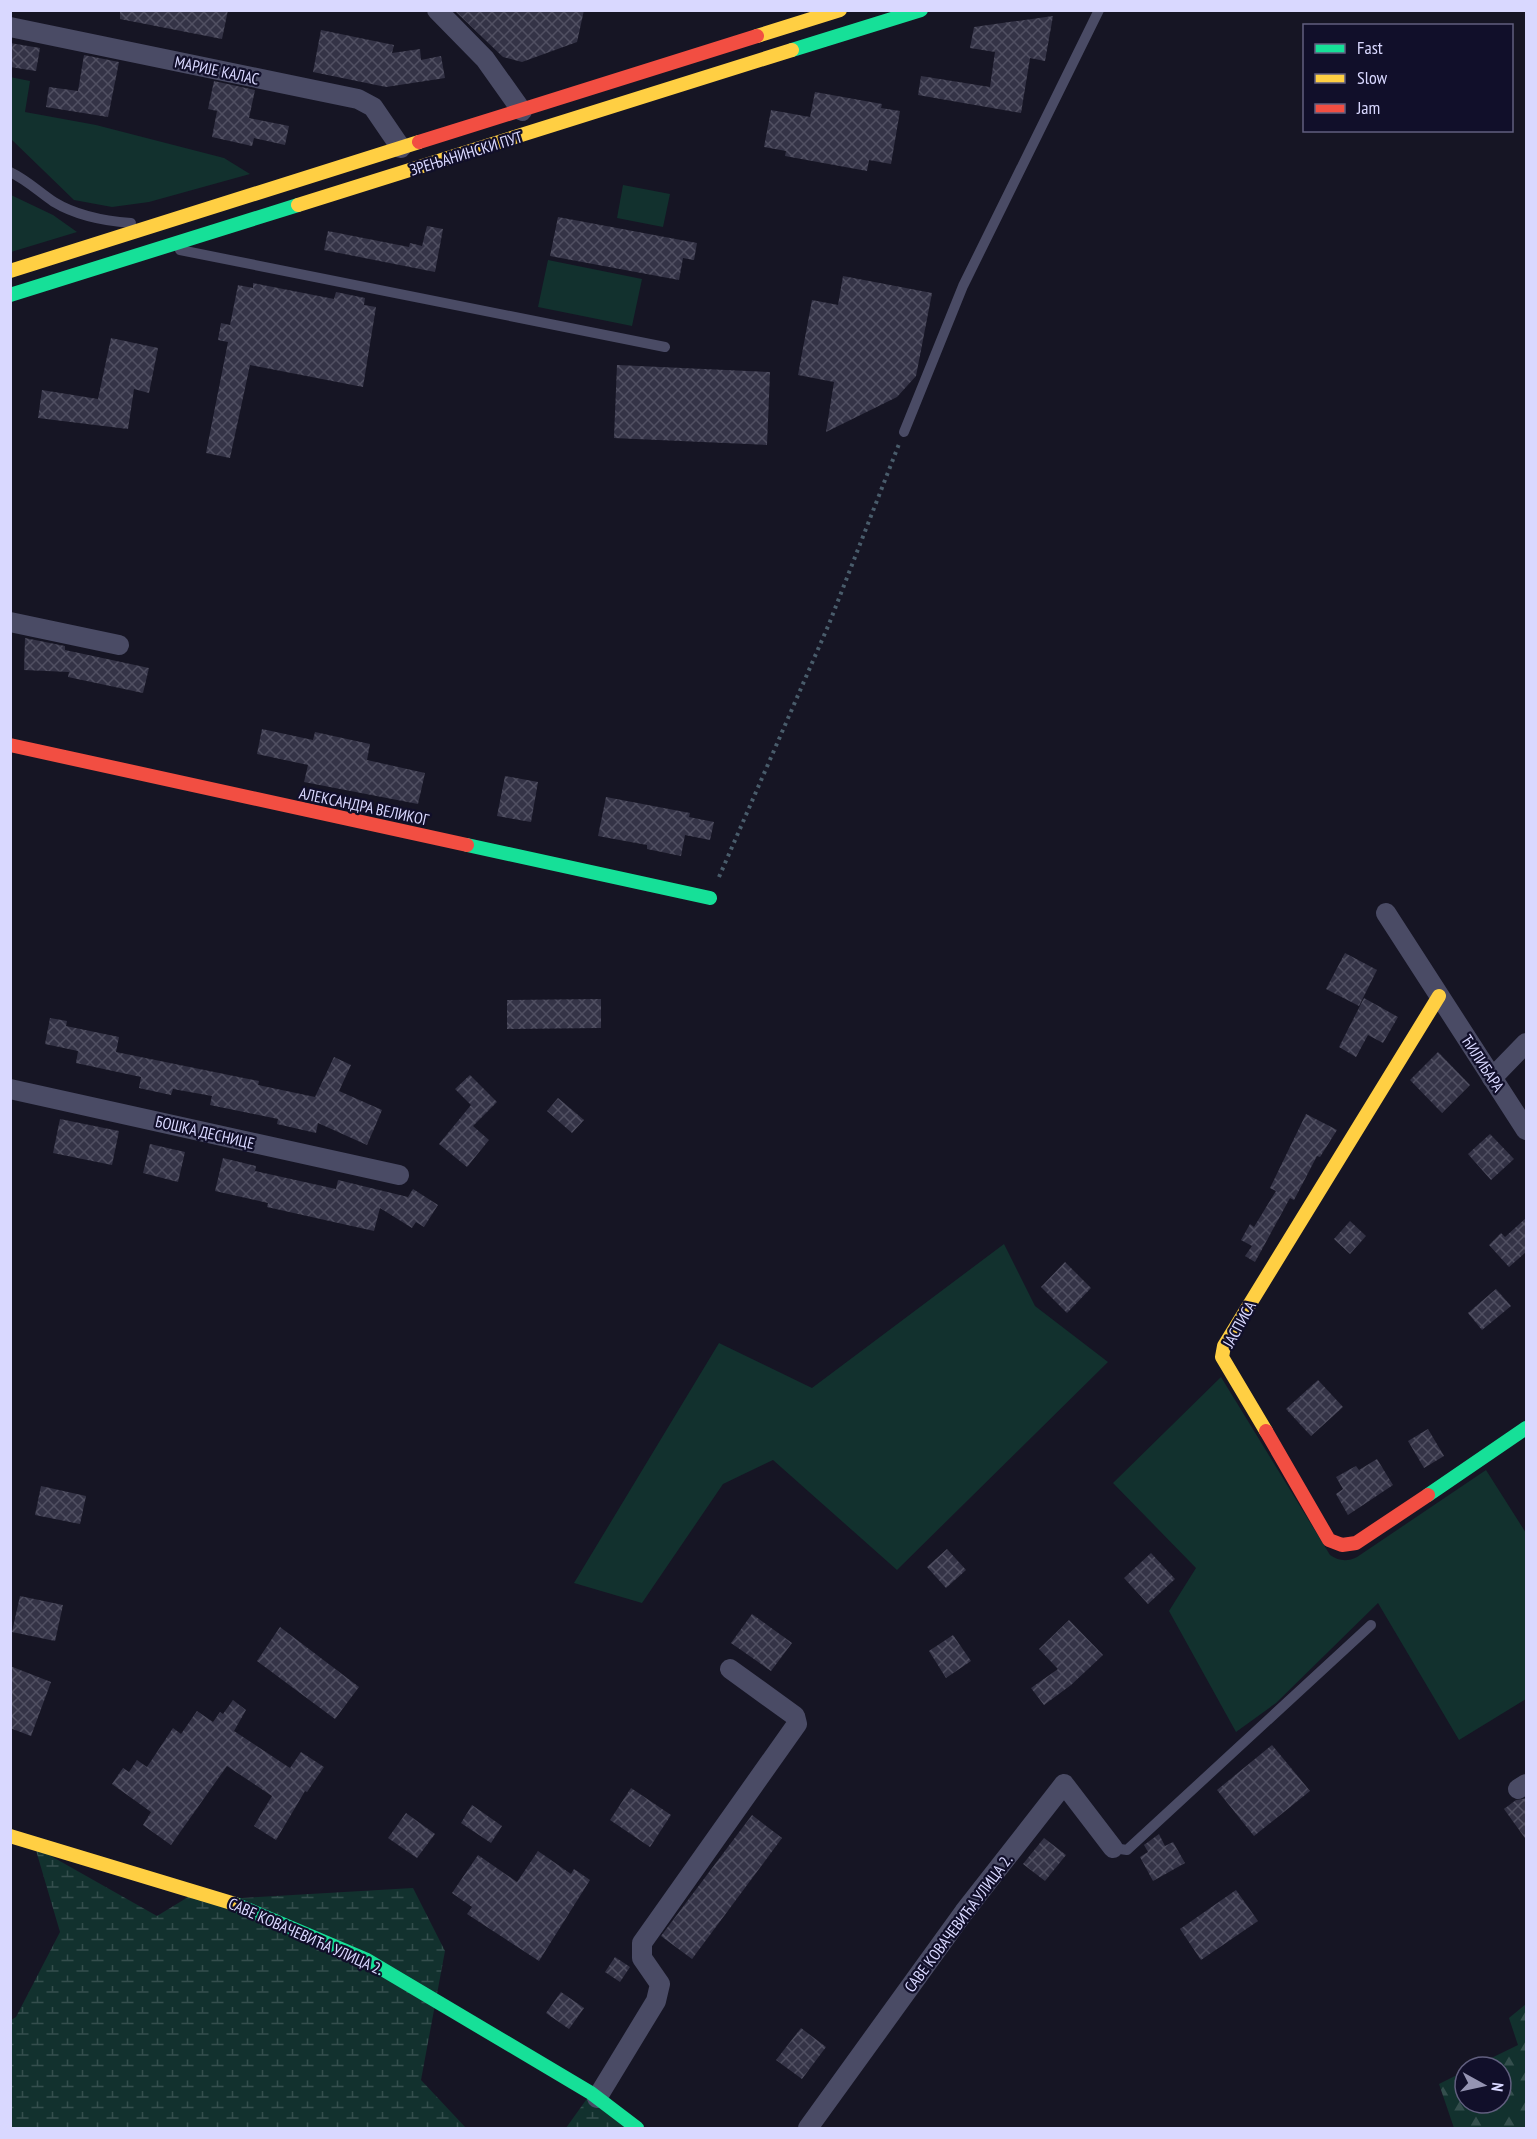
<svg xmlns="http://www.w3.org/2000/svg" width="1537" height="2139" viewBox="0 0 1537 2139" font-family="'PT Sans Narrow',sans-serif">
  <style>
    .green { fill: #12312e }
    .forest { fill: url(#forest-firs) }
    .wetland { fill: url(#wetland-marsh) }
    .building { fill: url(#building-cross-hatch) }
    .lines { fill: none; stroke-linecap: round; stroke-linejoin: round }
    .path { stroke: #495c6b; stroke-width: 4; stroke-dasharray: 3 4.5; stroke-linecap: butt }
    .lane { stroke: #4a4b65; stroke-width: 10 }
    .street { stroke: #4a4b65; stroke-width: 20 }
    .fast { stroke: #16e098; stroke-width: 14 }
    .slow { stroke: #ffcf43; stroke-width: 14 }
    .jam { stroke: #f24e42; stroke-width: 14 }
    .labels { text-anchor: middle; stroke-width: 4.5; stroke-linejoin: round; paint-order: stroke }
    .street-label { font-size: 16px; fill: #d9d8ff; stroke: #110f2a }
  </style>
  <defs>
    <pattern id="forest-firs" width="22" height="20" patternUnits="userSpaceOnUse" patternTransform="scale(1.5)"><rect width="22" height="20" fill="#12312e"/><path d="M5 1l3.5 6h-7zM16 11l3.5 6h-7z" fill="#344e4d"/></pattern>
    <pattern id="wetland-marsh" width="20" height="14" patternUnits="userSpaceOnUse" patternTransform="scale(1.5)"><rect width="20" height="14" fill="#12312e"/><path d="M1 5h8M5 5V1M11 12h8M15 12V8" fill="none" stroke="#344e4d"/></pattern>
    <pattern id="building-cross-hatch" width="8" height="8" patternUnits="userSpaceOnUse" patternTransform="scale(1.5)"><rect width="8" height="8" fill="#343346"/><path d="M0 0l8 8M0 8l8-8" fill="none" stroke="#515062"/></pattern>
  </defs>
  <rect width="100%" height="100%" fill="#161524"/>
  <g class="green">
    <polygon points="10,77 30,81 25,112 96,125 224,158 250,174 149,202 112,207 74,200 11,139"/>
    <polygon points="623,185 670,194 663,227 617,218"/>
    <polygon points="11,195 53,215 77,232 11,252"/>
    <polygon points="548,260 642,279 632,326 538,307"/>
    <polygon points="1004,1244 1035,1306 1108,1362 897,1570 773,1460 723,1484 642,1603 574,1583 719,1343 812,1388"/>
    <path d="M1221 1377 1330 1555C1339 1561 1347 1562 1357 1557L1486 1470 1526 1533V1699L1459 1740 1378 1603 1276 1703 1236 1732 1169 1611 1196 1568 1113 1483Z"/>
  </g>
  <polygon class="forest" points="1526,2004 1526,2128 1454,2128 1439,2084 1465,2071 1465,2103 1501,2103 1501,2067 1473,2067 1518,2045 1509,2018"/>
  <g class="wetland">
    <polygon points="35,1847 157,1916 198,1891 224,1899 413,1888 445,1951 421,2080 466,2128 11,2128 11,2020 16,2017 60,1932"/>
    <polygon points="591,2093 637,2128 566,2128"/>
  </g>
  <g class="building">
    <polygon points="120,10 228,10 222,39 120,19"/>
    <polygon points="454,10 584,10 577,42 522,62 503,57"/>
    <polygon points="1053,16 1045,61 1030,58 1021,113 918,95 921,76 990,87 995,52 970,48 974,27"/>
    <polygon points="321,30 394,45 392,53 420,49 421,60 441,56 445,78 386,87 313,72"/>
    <polygon points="10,43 40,48 36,71 10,67"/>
    <polygon points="84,55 119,62 108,117 46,107 49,87 78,91"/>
    <polygon points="214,81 255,90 249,118 289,126 285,145 254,138 252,146 212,137 217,111 208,109"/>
    <polygon points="815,92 882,104 881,108 900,111 891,164 869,160 867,171 785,156 786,151 764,147 771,110 810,117"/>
    <polygon points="558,217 697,243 694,260 683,258 679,280 550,256"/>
    <polygon points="427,226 443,229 435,272 324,250 328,231 409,247 410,243 422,246"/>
    <polygon points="843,276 932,293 916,376 897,397 826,432 834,382 798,375 812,300 838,305"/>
    <polygon points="253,283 334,299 336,292 365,298 364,305 376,307 363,387 250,365 230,458 206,453 228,342 218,340 221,323 230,325 238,285 253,288"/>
    <polygon points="111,338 158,348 149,393 134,389 128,429 38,418 42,390 98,399"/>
    <polygon points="617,365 770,372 767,445 614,438"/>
    <polygon points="25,638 65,646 65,650 149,668 143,693 68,677 69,672 24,670"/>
    <polygon points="262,729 313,740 315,732 370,744 367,760 425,773 418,804 304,782 308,765 257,754"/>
    <polygon points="505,776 538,782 531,822 497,816"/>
    <polygon points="606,797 690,813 689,817 714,822 710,840 685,835 681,856 647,849 647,845 598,836"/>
    <polygon points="1345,953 1377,970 1359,1006 1326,989"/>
    <polygon points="1364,998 1398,1017 1383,1043 1368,1035 1356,1057 1339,1047"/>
    <polygon points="601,999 601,1028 507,1029 507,1000"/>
    <polygon points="50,1018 67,1021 66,1026 119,1037 116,1052 259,1081 258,1085 315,1097 334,1057 351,1065 339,1091 382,1110 367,1145 318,1123 316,1133 277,1124 278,1119 210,1105 212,1096 173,1089 171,1095 139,1088 141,1077 76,1063 78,1051 45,1044"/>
    <polygon points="1438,1052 1470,1085 1442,1113 1410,1080"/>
    <polygon points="470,1075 497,1102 473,1126 489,1140 467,1167 439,1144 471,1105 455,1089"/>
    <polygon points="558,1098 584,1120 572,1133 547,1111"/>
    <polygon points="1306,1114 1337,1130 1320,1157 1317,1156 1294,1200 1290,1198 1255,1262 1245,1256 1252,1246 1241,1240 1250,1224 1254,1227 1276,1191 1270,1188"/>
    <polygon points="60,1119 119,1131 112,1165 53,1153"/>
    <polygon points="1490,1134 1514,1159 1491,1180 1468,1154"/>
    <polygon points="150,1144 185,1152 178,1182 143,1173"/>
    <polygon points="223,1158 256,1166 255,1171 336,1189 338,1180 408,1197 413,1189 438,1205 424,1227 416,1222 412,1228 380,1208 374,1231 267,1207 268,1203 215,1191"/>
    <polygon points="1527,1217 1527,1251 1509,1267 1489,1245 1501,1233 1505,1237"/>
    <polygon points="1350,1221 1366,1236 1350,1254 1334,1239"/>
    <polygon points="1065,1262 1091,1288 1067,1313 1041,1287"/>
    <polygon points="1496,1289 1511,1306 1482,1330 1468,1313"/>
    <polygon points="1318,1380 1343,1407 1311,1436 1286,1409"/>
    <polygon points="1428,1429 1444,1456 1424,1468 1408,1441"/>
    <polygon points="1377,1459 1393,1485 1348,1515 1336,1494 1343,1489 1336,1477 1356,1466 1359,1470"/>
    <polygon points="41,1486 86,1496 80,1524 35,1515"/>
    <polygon points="947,1549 966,1570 946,1588 927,1567"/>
    <polygon points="1151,1553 1175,1579 1148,1604 1124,1578"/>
    <polygon points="20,1596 63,1605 55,1641 12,1632"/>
    <polygon points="752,1614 792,1643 771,1671 731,1643"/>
    <polygon points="1069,1620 1103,1655 1071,1685 1044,1705 1031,1688 1058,1669 1039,1649"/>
    <polygon points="280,1627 359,1687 335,1719 257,1661"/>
    <polygon points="953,1635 971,1661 946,1678 929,1651"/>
    <polygon points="10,1666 51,1682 31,1736 10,1728"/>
    <polygon points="233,1700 246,1710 234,1731 290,1768 301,1752 324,1767 307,1792 305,1791 276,1840 254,1826 272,1796 227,1766 171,1845 143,1825 151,1812 112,1784 123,1768 129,1772 137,1760 147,1767 173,1728 181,1734 197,1711 213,1722 220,1712 223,1714"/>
    <polygon points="1272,1745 1310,1791 1254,1836 1217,1790"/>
    <polygon points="631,1788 671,1815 650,1847 610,1820"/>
    <polygon points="1527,1798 1527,1841 1504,1809 1516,1800"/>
    <polygon points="472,1805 502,1826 491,1843 461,1823"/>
    <polygon points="406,1813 435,1834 417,1858 388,1838"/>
    <polygon points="752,1815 782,1838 692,1959 661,1936"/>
    <polygon points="1159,1834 1165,1846 1173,1842 1185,1863 1153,1881 1140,1857 1148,1852 1144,1845"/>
    <polygon points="1044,1838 1066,1855 1045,1881 1023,1864"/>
    <polygon points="538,1851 571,1874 574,1869 590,1880 539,1961 467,1914 472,1907 452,1893 478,1855 517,1882"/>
    <polygon points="1236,1890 1258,1921 1201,1960 1180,1929"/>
    <polygon points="615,1957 630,1967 620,1982 605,1972"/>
    <polygon points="561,1992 584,2008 569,2029 546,2013"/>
    <polygon points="801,2028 826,2047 802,2079 776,2060"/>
  </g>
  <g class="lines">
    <polyline class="path" points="719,877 829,624 899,444"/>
    <g class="lane">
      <path d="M10 172C27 180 39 192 54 202 77 216 104 221 131 223"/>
      <polyline points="180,250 665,347"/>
      <polyline points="904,432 963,286 1099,10"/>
      <polyline points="1113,1848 1127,1850 1371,1625"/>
    </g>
    <g class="street">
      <polyline points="437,10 485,59 522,111"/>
      <polyline points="10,27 358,99 373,107 401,148"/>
      <polyline points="10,622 119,645"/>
      <polyline points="1386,913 1526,1130"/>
      <polyline points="1492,1078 1526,1043"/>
      <polyline points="10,1089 399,1175"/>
      <polyline points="1518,1789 1526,1784"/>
      <polyline points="597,2098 656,2001 660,1984 642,1958 642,1943 797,1724 795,1716 730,1669"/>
      <polyline points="808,2128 964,1912 1064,1784 1113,1848"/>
    </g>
    <g class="fast">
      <polyline points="792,50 921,10"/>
      <polyline points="10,295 298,205"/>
      <polyline points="467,845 710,898"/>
      <polyline points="1428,1495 1526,1428"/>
      <polyline points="235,1904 367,1960 591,2093 637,2128"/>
    </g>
    <g class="slow">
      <polyline points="757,36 840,10"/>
      <polyline points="298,205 792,50"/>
      <polyline points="10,271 419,142"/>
      <polyline points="1266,1431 1222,1357 1224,1346 1439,996"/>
      <polyline points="10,1836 235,1904"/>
    </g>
    <g class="jam">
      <polyline points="419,142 757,36"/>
      <polyline points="10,745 467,845"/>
      <polyline points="1266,1431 1329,1540 1342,1545 1356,1543 1428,1495"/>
    </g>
  </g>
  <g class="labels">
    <g class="street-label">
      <text transform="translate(217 70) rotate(12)" y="6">МАРИЈЕ КАЛАС</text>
      <text transform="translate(466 153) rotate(-17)" y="6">ЗРЕЊАНИНСКИ ПУТ</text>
      <text transform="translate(364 806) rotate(12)" y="6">АЛЕКСАНДРА ВЕЛИКОГ</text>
      <text transform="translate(1483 1063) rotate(57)" y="6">ЋИЛИБАРА</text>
      <text transform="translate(205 1132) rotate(13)" y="6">БОШКА ДЕСНИЦЕ</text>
      <text transform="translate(1239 1324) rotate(-61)" y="6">ЈАСПИСА</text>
      <text transform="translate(958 1923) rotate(-53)" y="6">САВЕ КОВАЧЕВИЋА УЛИЦА 2.</text>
      <text transform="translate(306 1936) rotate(24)" y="6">САВЕ КОВАЧЕВИЋА УЛИЦА 2.</text>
    </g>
  </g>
  <rect width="1537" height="2139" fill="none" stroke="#d9d8ff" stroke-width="24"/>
  <rect x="1303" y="24" width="210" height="108" fill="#110f2a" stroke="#615f7f" stroke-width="1.5"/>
  <rect x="1315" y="44" width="30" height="9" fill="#16e098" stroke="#615f7f" stroke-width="1.5"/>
  <text x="1357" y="54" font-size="18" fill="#d9d8ff">Fast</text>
  <rect x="1315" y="74" width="30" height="9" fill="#ffcf43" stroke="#615f7f" stroke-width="1.5"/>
  <text x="1357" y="84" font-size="18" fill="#d9d8ff">Slow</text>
  <rect x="1315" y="104" width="30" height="9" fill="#f24e42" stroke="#615f7f" stroke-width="1.5"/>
  <text x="1357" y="114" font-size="18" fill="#d9d8ff">Jam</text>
  <g transform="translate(1483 2085) rotate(98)"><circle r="28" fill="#110f2a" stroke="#615f7f" stroke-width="1.5"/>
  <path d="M0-4.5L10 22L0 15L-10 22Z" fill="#9594b2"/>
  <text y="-9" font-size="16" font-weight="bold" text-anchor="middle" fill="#d9d8ff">N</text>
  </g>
</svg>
